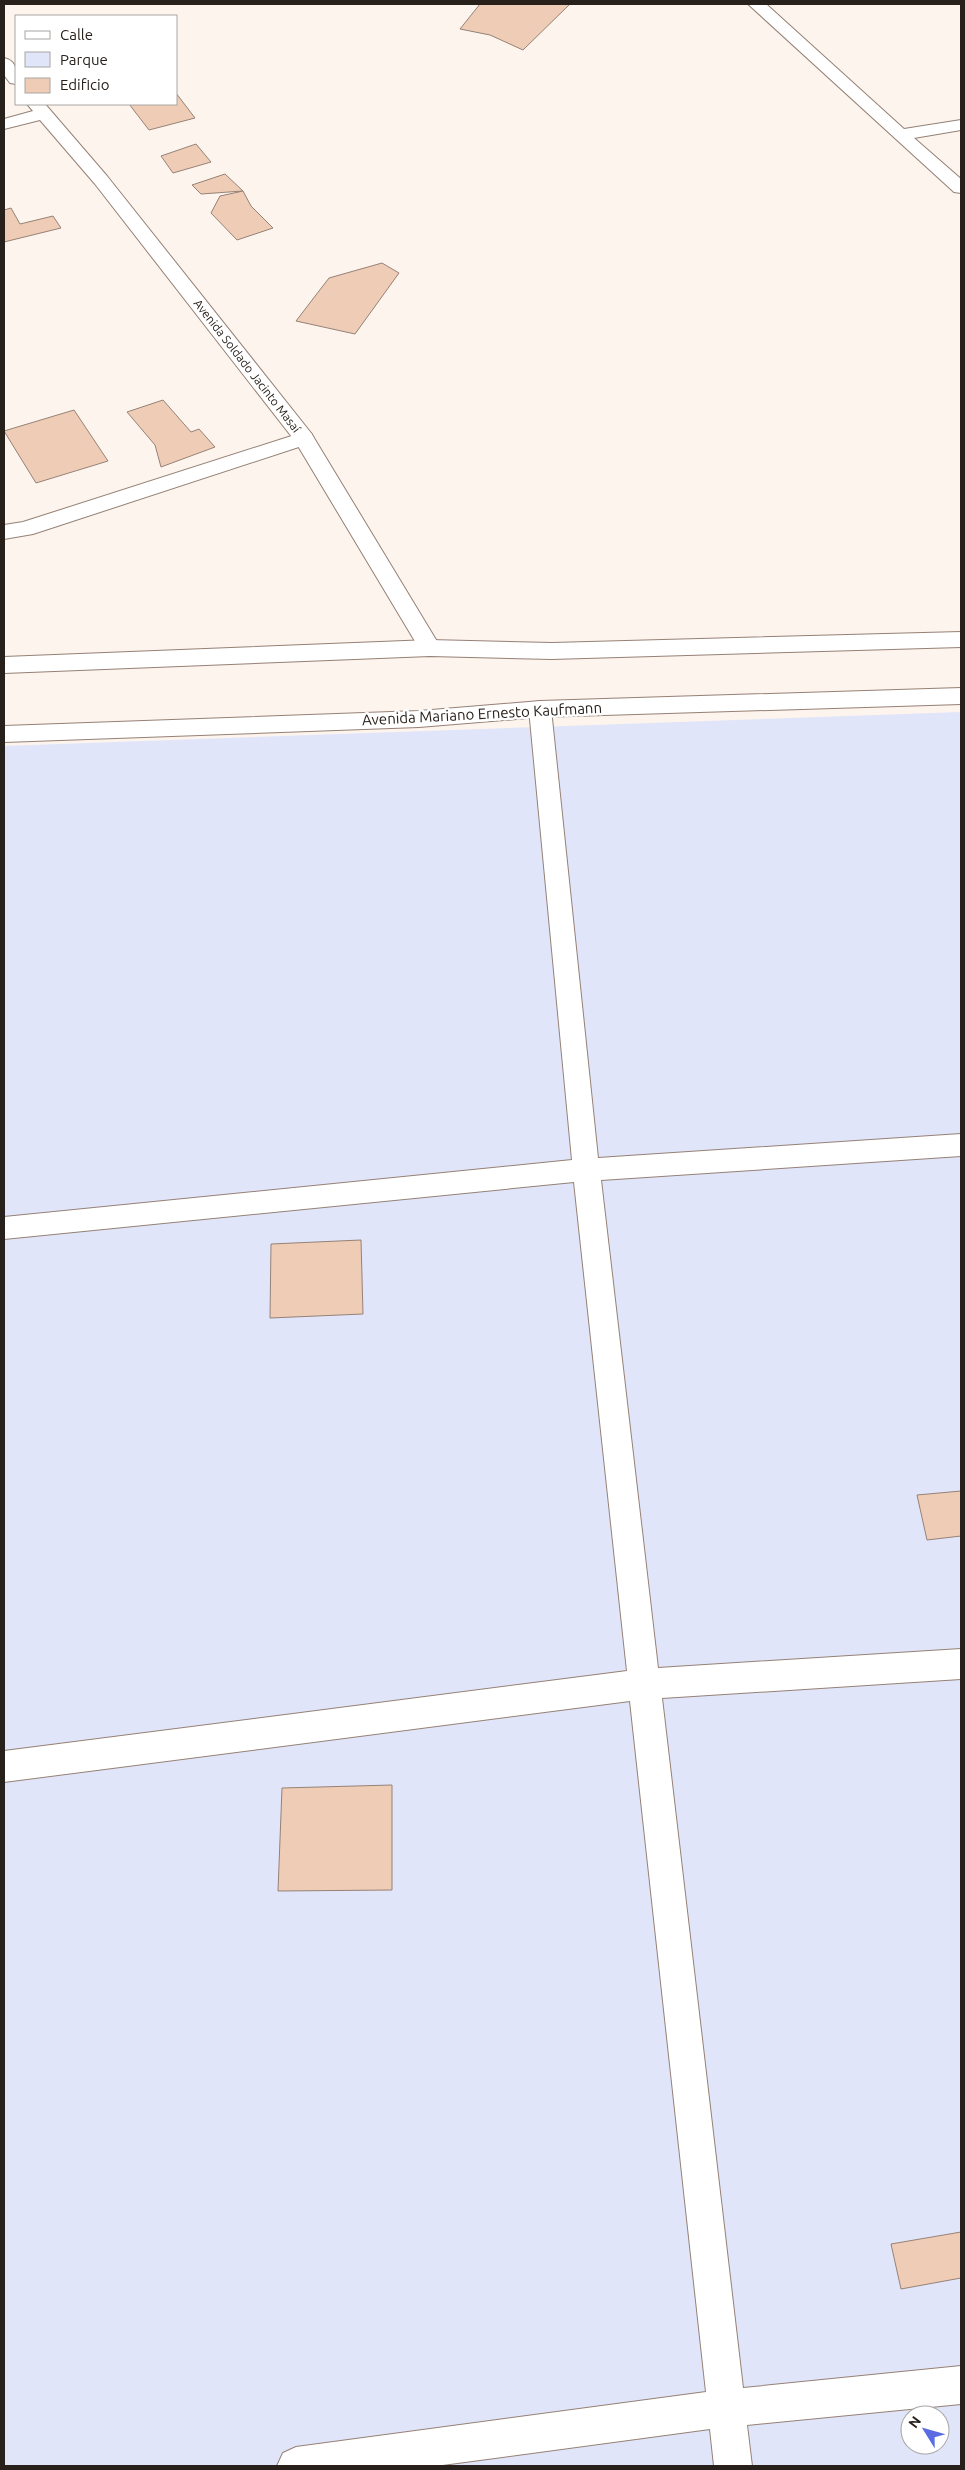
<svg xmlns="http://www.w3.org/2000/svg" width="965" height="2470" viewBox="0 0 965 2470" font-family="Ubuntu,sans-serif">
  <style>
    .green { fill: #e0e5fa; fill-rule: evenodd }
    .building { fill: #efccb6; stroke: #968276 }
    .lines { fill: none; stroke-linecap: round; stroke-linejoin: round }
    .lane-casing { stroke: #958175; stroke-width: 2 }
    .street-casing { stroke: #958175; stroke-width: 2 }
    .secondary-casing { stroke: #958175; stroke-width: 2 }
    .lane { fill: #fff; fill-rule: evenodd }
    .street { fill: #fff; fill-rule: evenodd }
    .secondary { fill: #fff; fill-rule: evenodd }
    .labels { text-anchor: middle; stroke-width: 5; stroke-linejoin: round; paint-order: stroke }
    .far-street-label { font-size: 12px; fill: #28201b; stroke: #fff }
    .street-label { font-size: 15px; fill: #28201b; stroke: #fff }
  </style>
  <rect width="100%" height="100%" fill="#fdf4ee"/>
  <path class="green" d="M961 712V2466H4V746ZM910 2415H940V2445H910Z"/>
  <g class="building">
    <polygon points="480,4 570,4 523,50 490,35 460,29"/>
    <polygon points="176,93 195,118 149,130 129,104 176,104"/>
    <polygon points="196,144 211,162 173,173 161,156"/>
    <polygon points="225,174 243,191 201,194 192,185"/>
    <polygon points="243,191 251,206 273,228 237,240 211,213 220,196"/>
    <polygon points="11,208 20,224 53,216 61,228 4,242 4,210"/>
    <polygon points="382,263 399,273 355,334 296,321 329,278"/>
    <polygon points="163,400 191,432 199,429 215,447 161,467 155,445 127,412"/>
    <polygon points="74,410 108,461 36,483 4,431"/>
    <polygon points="361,1240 363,1314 270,1318 271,1244"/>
    <polygon points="961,1491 961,1536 927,1540 917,1495"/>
    <polygon points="392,1785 392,1890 278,1891 282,1788"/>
    <polygon points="961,2232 961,2278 901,2289 891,2244"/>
  </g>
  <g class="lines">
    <defs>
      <polygon id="lane" points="304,432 311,433 314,438 311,443 33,534 4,539 4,525 23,522"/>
      <g id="street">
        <polygon points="748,4 766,4 904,129 961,120 961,130 914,138 961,179 961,193 954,192"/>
        <path d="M4 58C18 61 16 72 16 84L10 83 4 75Z"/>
        <polygon points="27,104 45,104 107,176 311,433 441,648 438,653 430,656 422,653 295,441 95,184 40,120 4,129 4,119 33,111"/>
        <polygon points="540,701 548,703 551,709 598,1158 961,1134 961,1156 601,1180 658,1668 961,1649 961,1679 662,1698 743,2388 961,2366 961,2404 747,2425 752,2466 714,2466 710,2429 435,2466 277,2466 283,2453 296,2447 706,2392 630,1701 4,1782 4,1751 627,1671 574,1182 4,1239 4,1217 572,1160 529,709 532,703"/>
      </g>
      <g id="secondary">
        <polygon points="961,632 961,647 552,659 430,656 4,673 4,657 430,640 552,643"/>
        <polygon points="961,688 961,704 540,717 419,727 4,742 4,726 419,711 540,701"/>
      </g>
    </defs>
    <use href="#lane" class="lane-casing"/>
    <use href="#street" class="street-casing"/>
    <use href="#secondary" class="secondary-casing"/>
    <use href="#lane" class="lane"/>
    <use href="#street" class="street"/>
    <use href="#secondary" class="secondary"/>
  </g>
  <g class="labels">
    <g class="far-street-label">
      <text transform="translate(247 366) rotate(52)" y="4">Avenida Soldado Jacinto Masaí</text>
    </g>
    <g class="street-label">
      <text transform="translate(482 714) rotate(-3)" y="5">Avenida Mariano Ernesto Kaufmann</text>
    </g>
  </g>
  <rect width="965" height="2470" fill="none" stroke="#28201b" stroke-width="10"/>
  <rect x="15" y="15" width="162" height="90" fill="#ffffff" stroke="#a9a6a4"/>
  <rect x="25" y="31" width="25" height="8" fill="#ffffff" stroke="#a9a6a4"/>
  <text x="60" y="40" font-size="15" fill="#28201b">Calle</text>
  <rect x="25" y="52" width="25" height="15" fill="#e0e5fa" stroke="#a9a6a4"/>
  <text x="60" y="65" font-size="15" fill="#28201b">Parque</text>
  <rect x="25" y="78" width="25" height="15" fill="#efccb6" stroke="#a9a6a4"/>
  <text x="60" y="90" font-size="15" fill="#28201b">Edificio</text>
  <g transform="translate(925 2430) rotate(307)"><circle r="24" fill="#ffffff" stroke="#a9a6a4"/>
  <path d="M0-4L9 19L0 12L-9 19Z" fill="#5b6ce3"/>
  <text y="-8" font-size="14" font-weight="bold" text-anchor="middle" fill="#28201b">N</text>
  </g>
</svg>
